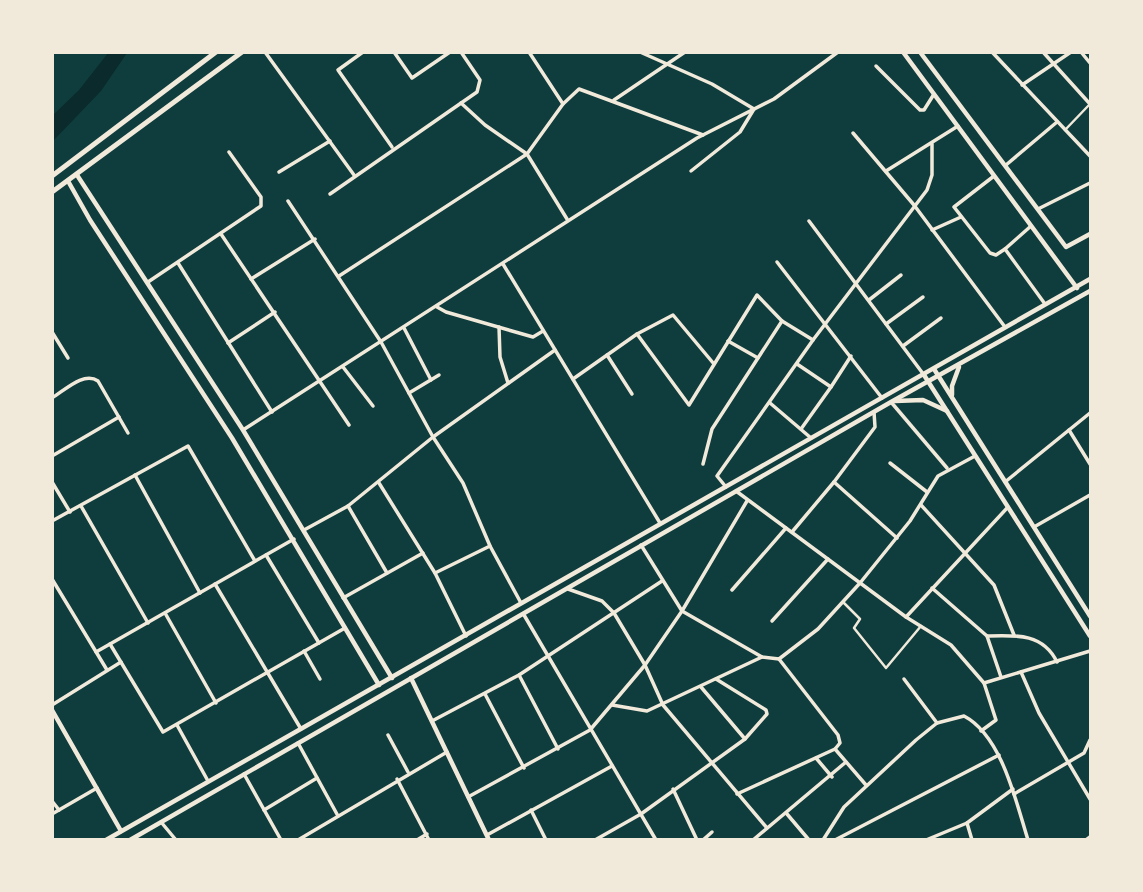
<svg xmlns="http://www.w3.org/2000/svg" width="1143" height="892" viewBox="0 0 1143 892" font-family="Raleway,sans-serif">
  <style>
    .water { fill: #0a2a2b }
    .lines { fill: none; stroke-linecap: round; stroke-linejoin: round }
    .pedestrian { stroke: #f1e9da; stroke-width: 2.5 }
    .minor { stroke: #f1e9da; stroke-width: 3.5 }
    .tertiary { stroke: #f1e9da; stroke-width: 4.5 }
    .secondary { stroke: #f1e9da; stroke-width: 4.5 }
    .primary { stroke: #f1e9da; stroke-width: 5 }
  </style>
  <rect width="100%" height="100%" fill="#0f3d3e"/>
  <polygon class="water" points="108,53 127,53 101,91 53,141 53,115 79,90"/>
  <g class="lines">
    <g class="pedestrian">
      <polyline points="1065,130 1089,105"/>
      <polyline points="843,602 860,619 854,628 886,668 921,626"/>
    </g>
    <g class="minor">
      <polyline points="265,52 354,175"/>
      <polyline points="363,52 338,70 392,147"/>
      <polyline points="394,52 412,78 450,52"/>
      <polyline points="529,52 563,104"/>
      <polyline points="640,52 712,84 754,109 740,132 691,171"/>
      <polyline points="992,52 1090,156"/>
      <polyline points="1043,52 1090,104"/>
      <polyline points="1081,52 1090,63"/>
      <polyline points="876,66 920,110 924,110 934,94"/>
      <polyline points="1022,85 1071,52"/>
      <polyline points="614,100 685,52"/>
      <polyline points="461,103 485,125 527,154 567,219"/>
      <polyline points="853,133 914,205 1005,327"/>
      <polyline points="1006,165 1057,122"/>
      <polyline points="886,171 958,126"/>
      <polyline points="279,172 330,141"/>
      <polyline points="994,176 954,207 990,253 996,255 1005,249"/>
      <polyline points="330,194 477,92 480,80 461,52"/>
      <polyline points="288,201 381,342 433,437 463,483 490,546 521,603"/>
      <polyline points="1038,209 1090,183"/>
      <polyline points="809,221 924,375"/>
      <polyline points="1031,226 1005,249 1045,304"/>
      <polyline points="932,230 961,217"/>
      <polyline points="221,234 349,425"/>
      <polyline points="777,262 882,398"/>
      <polyline points="178,263 272,412"/>
      <polyline points="503,264 660,523"/>
      <polyline points="339,276 527,154 563,104 579,89 703,135"/>
      <polyline points="251,279 315,239"/>
      <polyline points="148,282 261,206 261,197 229,152"/>
      <polyline points="869,300 901,275"/>
      <polyline points="437,307 446,312 533,337 543,331"/>
      <polyline points="886,324 923,297"/>
      <polyline points="499,327 500,357 508,383"/>
      <polyline points="404,328 431,380"/>
      <polyline points="52,332 68,358"/>
      <polyline points="637,334 689,405 757,295 782,321 813,340"/>
      <polyline points="728,341 758,358"/>
      <polyline points="228,343 275,312"/>
      <polyline points="903,346 941,318"/>
      <polyline points="607,355 632,394"/>
      <polyline points="797,364 831,387 851,356"/>
      <polyline points="343,367 373,406"/>
      <polyline points="573,379 637,334 673,315 714,364"/>
      <polyline points="409,393 439,375"/>
      <path d="M52 398C65 390 84 371 98 381L128 433"/>
      <polyline points="891,402 947,468"/>
      <polyline points="770,403 811,438"/>
      <polyline points="801,429 831,387"/>
      <polyline points="243,430 697,138 774,99 838,52"/>
      <polyline points="1069,430 1090,464"/>
      <polyline points="52,456 119,417"/>
      <polyline points="890,463 927,492"/>
      <polyline points="703,464 712,429 782,321"/>
      <polyline points="135,475 200,593"/>
      <polyline points="52,482 70,512"/>
      <polyline points="834,482 897,538"/>
      <polyline points="1005,482 1090,413"/>
      <polyline points="379,483 435,573 466,636"/>
      <polyline points="726,487 717,476 813,340 927,190 932,175 932,144"/>
      <polyline points="736,491 906,617 951,645 984,683 996,720 981,731"/>
      <polyline points="921,505 994,585 1014,635"/>
      <polyline points="81,506 148,623"/>
      <polyline points="348,506 387,573"/>
      <polyline points="52,521 188,446 255,561"/>
      <polyline points="1034,527 1090,495"/>
      <polyline points="304,530 348,506 433,437 555,350"/>
      <polyline points="792,532 834,482 875,427 874,412"/>
      <polyline points="641,545 682,611 762,657 779,659 818,629 860,583 910,521 938,476 975,456"/>
      <polyline points="266,555 319,643"/>
      <polyline points="435,573 490,546"/>
      <polyline points="52,579 107,670"/>
      <polyline points="215,584 301,729"/>
      <polyline points="932,588 987,636 1001,677"/>
      <polyline points="568,589 602,601 614,613 645,665 663,705 767,828"/>
      <polyline points="732,590 786,528"/>
      <polyline points="343,598 423,553"/>
      <polyline points="165,613 216,703"/>
      <polyline points="524,615 656,840"/>
      <polyline points="906,617 1008,507"/>
      <polyline points="772,621 828,559"/>
      <path d="M987 636C1016 635 1043 633 1057 662"/>
      <polyline points="110,644 163,732 345,628"/>
      <polyline points="304,651 320,679"/>
      <polyline points="96,652 294,539"/>
      <polyline points="1021,672 1039,713 1090,799"/>
      <polyline points="519,675 558,749"/>
      <polyline points="904,679 937,723"/>
      <polyline points="984,683 1090,651"/>
      <polyline points="701,687 745,739"/>
      <polyline points="485,694 524,768"/>
      <polyline points="52,705 121,662"/>
      <polyline points="612,705 647,711 762,657"/>
      <polyline points="432,721 519,675 662,581"/>
      <polyline points="177,725 208,781"/>
      <polyline points="388,735 408,772"/>
      <polyline points="298,743 338,816"/>
      <polyline points="835,749 866,785"/>
      <polyline points="816,758 832,777"/>
      <polyline points="244,774 281,840"/>
      <polyline points="397,779 429,840"/>
      <polyline points="673,789 697,840"/>
      <polyline points="737,794 835,749 840,743 838,735 779,659"/>
      <polyline points="1014,794 1084,753 1090,740"/>
      <polyline points="468,797 590,730 645,665 682,611 747,501"/>
      <polyline points="52,801 59,810"/>
      <polyline points="264,810 317,778"/>
      <polyline points="531,810 546,840"/>
      <polyline points="52,814 97,788"/>
      <polyline points="787,814 809,840"/>
      <polyline points="161,822 176,840"/>
      <polyline points="967,823 972,840"/>
      <polyline points="487,835 612,766"/>
      <polyline points="298,840 447,752"/>
      <polyline points="417,840 427,834"/>
      <polyline points="595,840 641,814 745,739 767,714 766,710 716,679"/>
      <polyline points="703,840 712,832"/>
      <polyline points="753,840 846,762"/>
      <path d="M823 840 844 807 916 740 937 723 964 716C1002 736 1016 802 1028 840"/>
      <polyline points="835,840 999,755"/>
      <polyline points="926,840 967,823 1013,789"/>
      <polyline points="1086,840 1090,837"/>
    </g>
    <g class="tertiary">
      <polyline points="903,52 1077,288"/>
      <polyline points="920,52 1066,247 1090,234"/>
      <polyline points="77,175 243,430 392,678"/>
      <polyline points="68,181 90,220 232,438 379,685"/>
      <polyline points="411,678 489,840"/>
      <polyline points="52,710 121,831"/>
    </g>
    <g class="secondary">
      <polyline points="934,369 1090,616"/>
      <polyline points="924,375 1090,636"/>
      <polyline points="952,395 952,386 959,367"/>
      <polyline points="895,401 923,400 947,411"/>
      <polyline points="106,840 1090,279"/>
      <polyline points="130,840 891,402 1090,291"/>
    </g>
    <g class="primary">
      <polyline points="52,176 216,52"/>
      <polyline points="52,192 242,52"/>
    </g>
  </g>
  <rect width="1143" height="892" fill="none" stroke="#f1e9da" stroke-width="108"/>
</svg>
